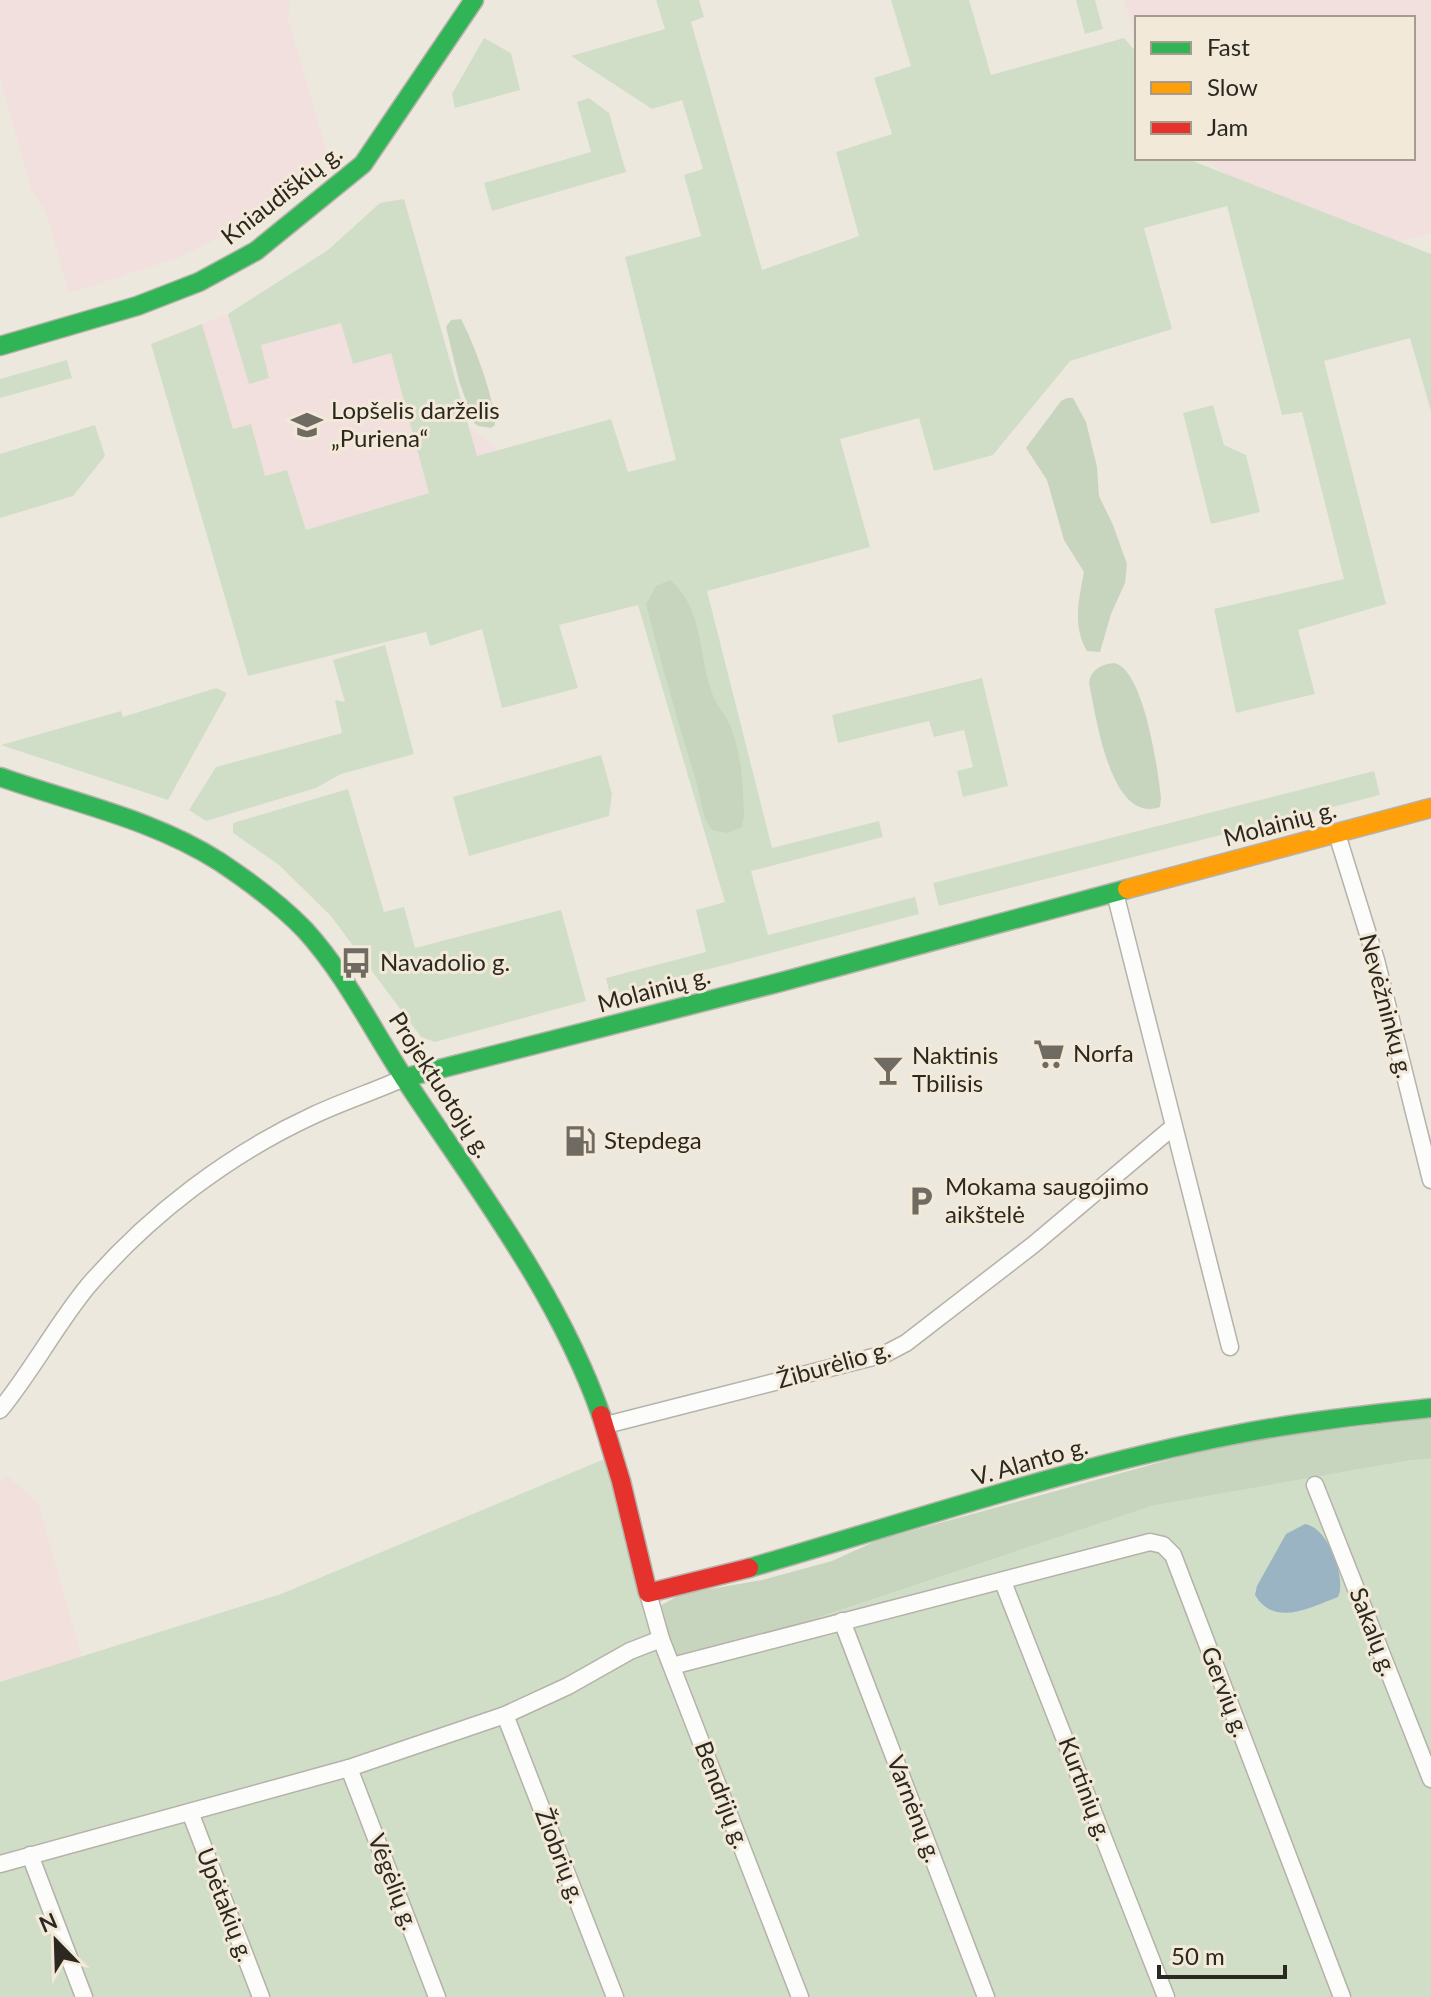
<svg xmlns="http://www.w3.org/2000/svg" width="1431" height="1997" viewBox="0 0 1431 1997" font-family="Lato,sans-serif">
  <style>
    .industrial { fill: #f1e0dc }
    .education { fill: #f1e0dd }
    .green { fill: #d0dec7 }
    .forest { fill: #c8d5be }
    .water { fill: #9ab4c3 }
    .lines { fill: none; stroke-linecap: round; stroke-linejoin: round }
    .street-casing { stroke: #b5b2aa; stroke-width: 19 }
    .fast-casing { stroke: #b5b2aa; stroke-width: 21 }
    .slow-casing { stroke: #b5b2aa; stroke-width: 21 }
    .jam-casing { stroke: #b5b2aa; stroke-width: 21 }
    .street { stroke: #fcfcfa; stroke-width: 16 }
    .fast { stroke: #30b455; stroke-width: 18 }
    .slow { stroke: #ff9f0a; stroke-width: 18 }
    .jam { stroke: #e5322d; stroke-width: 18 }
    .labels { text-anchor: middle; stroke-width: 6; stroke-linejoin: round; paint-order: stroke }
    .street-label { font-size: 24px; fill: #2b2821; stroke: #f3e9d8 }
    .poi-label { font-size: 24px; fill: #2b2821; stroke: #f3e9d8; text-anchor: start }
  </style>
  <rect width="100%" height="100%" fill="#ede8de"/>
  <polygon class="industrial" points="6,1475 38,1503 82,1658 0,1682 0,1481"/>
  <g class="education">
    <polygon points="0,0 290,0 288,19 327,153 279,196 223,236 177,258 69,293 46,212 32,191 0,79"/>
    <polygon points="1124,0 1431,0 1431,233 1343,258 1203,158 1413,158 1413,18 1137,18 1137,36 1134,34"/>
    <polygon points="404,199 468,426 531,476 271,571 197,326 228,314 328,250 380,203"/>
  </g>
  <g class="green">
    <polygon points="656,0 699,0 704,17 691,22 762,270 859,236 836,152 892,134 874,78 911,66 891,0 969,0 991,75 1124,38 1137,53 1137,158 1185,158 1431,254 1431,411 1410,338 1324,361 1386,604 1298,630 1315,694 1236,713 1214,609 1344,579 1302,412 1282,415 1227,206 1144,228 1172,329 1070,361 993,455 934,471 919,418 840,439 870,547 707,591 772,848 879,821 883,837 751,871 768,935 915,897 919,914 610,995 606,978 706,952 696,910 725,902 638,605 559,625 578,688 502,708 482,629 430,646 426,632 248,676 151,344 202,324 233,429 251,424 265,476 287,470 306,530 429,493 391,353 353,364 341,323 261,345 269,378 249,384 228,314 328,250 380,203 404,199 477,456 611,419 628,472 676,460 625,257 701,236 684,175 703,169 682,100 652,109 571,56 665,29"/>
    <polygon points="1076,0 1095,0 1103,29 1085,34"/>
    <polygon points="484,38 511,53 520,90 455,108 452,94"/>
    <polygon points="589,98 609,113 626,172 492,211 484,183 591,152 577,102"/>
    <polygon points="67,360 72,378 0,398 0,379"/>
    <polygon points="1213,405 1224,445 1246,455 1260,512 1211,524 1183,413"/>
    <polygon points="95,425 105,456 73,496 0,518 0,454"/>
    <polygon points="385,645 414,754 341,774 316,788 206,821 189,810 216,767 342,733 335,700 345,702 333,660"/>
    <polygon points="982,678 1008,786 963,797 957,771 973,767 964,730 934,737 929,721 838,743 832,715"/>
    <polygon points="216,688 227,693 168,800 1,745 121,711 123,717"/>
    <polygon points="601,755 612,794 609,816 469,856 453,797"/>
    <polygon points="1374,771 1380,795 939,906 933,883"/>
    <polygon points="348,789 384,912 404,907 415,948 561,910 586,1001 435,1042 421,1037 331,916 279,865 233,833 233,823"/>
    <polygon points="614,1455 661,1638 1151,1506 1412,1460 1431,1459 1431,1997 0,1997 0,1682 281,1594"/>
  </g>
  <g class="forest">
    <path d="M461 319C474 344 494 396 495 425L491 428 478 426 474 423 459 381 446 327 451 320Z"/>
    <path d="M1067 398H1073L1086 422 1097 467 1099 496 1113 525 1127 564 1125 583 1111 614 1100 652 1087 651C1072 626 1079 599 1084 572L1064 540 1047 480 1026 448 1061 401Z"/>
    <path d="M670 580C704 609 698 654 712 693 716 705 725 714 730 725 742 754 743 786 744 816L742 827 727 833 712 830C700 814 701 796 695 777 677 720 661 662 646 604L656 586Z"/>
    <path d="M1115 663C1144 671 1158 770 1161 798L1160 807C1110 825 1096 715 1089 683 1091 669 1102 664 1115 663Z"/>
    <polygon points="1431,1418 1431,1459 1412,1460 1151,1506 672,1666 653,1610 681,1594 762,1580 832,1561 878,1540 1190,1454 1272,1437"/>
  </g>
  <path class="water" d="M1305 1524C1328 1527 1347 1578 1338 1597 1310 1607 1275 1628 1255 1595L1257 1586 1286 1534Z"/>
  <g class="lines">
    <defs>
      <g id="street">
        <polyline points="1337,834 1376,960 1431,1180"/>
        <polyline points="1115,893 1230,1347"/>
        <path d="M0 1410C32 1371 56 1325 88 1286 149 1215 229 1154 314 1115 344 1101 375 1091 404 1078"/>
        <polyline points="606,1425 885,1354 906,1343 1033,1245 1173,1127"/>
        <polyline points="1315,1485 1431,1779"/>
        <polyline points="1003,1582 1166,1997"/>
        <polyline points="648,1593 661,1639 800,1997"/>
        <polyline points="842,1621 986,1997"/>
        <polyline points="672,1666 1150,1542 1163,1545 1173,1555 1342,1997"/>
        <polyline points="505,1715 615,1997"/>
        <polyline points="349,1768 437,1997"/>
        <polyline points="190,1812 261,1997"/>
        <polyline points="30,1855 84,1997"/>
        <polyline points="0,1864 349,1768 505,1715 568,1686 630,1651 661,1639"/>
      </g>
      <g id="fast">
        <polyline points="0,346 137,306 199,282 256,251 363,164 474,0"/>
        <path d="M0 777C74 803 153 819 220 862 250 882 280 904 305 930 346 975 373 1031 406 1081 477 1188 558 1293 601 1415"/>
        <polyline points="404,1078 777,983 1127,889"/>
        <path d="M749 1568C909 1522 1069 1467 1233 1435 1299 1422 1365 1415 1431 1408"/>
      </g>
      <polyline id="slow" points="1127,889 1431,808"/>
      <polyline id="jam" points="601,1415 621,1481 648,1593 749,1568"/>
    </defs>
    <use href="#street" class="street-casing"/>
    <use href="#fast" class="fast-casing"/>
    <use href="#slow" class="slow-casing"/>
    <use href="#jam" class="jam-casing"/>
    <use href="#street" class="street"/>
    <use href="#fast" class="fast"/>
    <use href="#slow" class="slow"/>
    <use href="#jam" class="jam"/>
  </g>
  <defs>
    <symbol id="school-bare" viewBox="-9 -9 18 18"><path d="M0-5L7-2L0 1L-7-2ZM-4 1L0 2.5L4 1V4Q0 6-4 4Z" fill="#6f6b63" stroke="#f3e9d8" stroke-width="2.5" paint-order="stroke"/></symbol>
    <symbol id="bus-bare" viewBox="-9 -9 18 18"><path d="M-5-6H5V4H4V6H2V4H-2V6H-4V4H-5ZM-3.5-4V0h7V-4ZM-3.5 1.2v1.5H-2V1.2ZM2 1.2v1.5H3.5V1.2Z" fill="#6f6b63" stroke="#f3e9d8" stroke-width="2.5" paint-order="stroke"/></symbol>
    <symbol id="supermarket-bare" viewBox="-9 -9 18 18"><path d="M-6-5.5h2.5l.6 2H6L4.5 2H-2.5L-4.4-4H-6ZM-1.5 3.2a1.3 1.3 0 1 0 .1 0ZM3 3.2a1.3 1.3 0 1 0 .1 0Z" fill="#6f6b63" stroke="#f3e9d8" stroke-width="2.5" paint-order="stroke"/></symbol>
    <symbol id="bar-bare" viewBox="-9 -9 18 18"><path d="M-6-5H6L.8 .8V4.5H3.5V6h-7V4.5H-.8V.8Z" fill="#6f6b63" stroke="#f3e9d8" stroke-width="2.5" paint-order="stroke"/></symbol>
    <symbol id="fuel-bare" viewBox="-9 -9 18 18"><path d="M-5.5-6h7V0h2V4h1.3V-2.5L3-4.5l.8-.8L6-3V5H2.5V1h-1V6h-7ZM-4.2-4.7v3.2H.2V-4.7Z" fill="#6f6b63" stroke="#f3e9d8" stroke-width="2.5" paint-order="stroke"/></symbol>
    <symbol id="parking-bare" viewBox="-9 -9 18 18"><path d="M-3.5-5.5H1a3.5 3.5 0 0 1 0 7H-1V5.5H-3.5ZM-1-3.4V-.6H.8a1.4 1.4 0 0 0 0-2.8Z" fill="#6f6b63" stroke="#f3e9d8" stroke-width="2.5" paint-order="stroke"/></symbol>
  </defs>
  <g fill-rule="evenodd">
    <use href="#school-bare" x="285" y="403" width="44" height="44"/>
    <use href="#bus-bare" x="334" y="941" width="44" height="44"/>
    <use href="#supermarket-bare" x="1027" y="1032" width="44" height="44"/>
    <use href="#bar-bare" x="866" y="1048" width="44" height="44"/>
    <use href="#fuel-bare" x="558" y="1119" width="44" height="44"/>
    <use href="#parking-bare" x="899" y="1179" width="44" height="44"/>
  </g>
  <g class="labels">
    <g class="street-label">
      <text transform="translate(282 195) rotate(-38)" y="8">Kniaudiškių g.</text>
      <text transform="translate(1280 824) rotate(-15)" y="8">Molainių g.</text>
      <text transform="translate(654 990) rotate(-15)" y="8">Molainių g.</text>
      <text transform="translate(1386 1006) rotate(75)" y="8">Nevėžninkų g.</text>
      <text transform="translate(440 1085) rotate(57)" y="8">Projektuotojų g.</text>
      <text transform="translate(834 1365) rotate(-16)" y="8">Žiburėlio g.</text>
      <text transform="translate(1030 1462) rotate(-16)" y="8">V. Alanto g.</text>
      <text transform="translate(1373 1632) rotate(69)" y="8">Sakalų g.</text>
      <text transform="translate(1225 1692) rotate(69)" y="8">Gervių g.</text>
      <text transform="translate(1085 1789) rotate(69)" y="8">Kurtinių g.</text>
      <text transform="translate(722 1795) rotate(69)" y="8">Bendrijų g.</text>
      <text transform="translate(914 1809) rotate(69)" y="8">Varnėnų g.</text>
      <text transform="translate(560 1856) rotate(69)" y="8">Žiobrių g.</text>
      <text transform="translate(393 1882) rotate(69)" y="8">Vėgėlių g.</text>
      <text transform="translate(225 1905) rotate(69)" y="8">Upėtakių g.</text>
    </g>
    <g class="poi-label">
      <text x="331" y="419">Lopšelis darželis<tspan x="331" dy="28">„Puriena“</tspan></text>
      <text x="380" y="971">Navadolio g.</text>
      <text x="1073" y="1062">Norfa</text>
      <text x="912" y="1064">Naktinis<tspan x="912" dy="28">Tbilisis</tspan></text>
      <text x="604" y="1149">Stepdega</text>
      <text x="945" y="1195">Mokama saugojimo<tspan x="945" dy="28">aikštelė</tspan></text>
    </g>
  </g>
  <rect x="1135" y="16" width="280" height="144" fill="#f3e9d8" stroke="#a39c8f" stroke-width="2"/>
  <rect x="1151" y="42" width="40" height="12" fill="#30b455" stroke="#a39c8f" stroke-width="2"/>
  <text x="1207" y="56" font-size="24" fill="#2b2821">Fast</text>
  <rect x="1151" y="82" width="40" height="12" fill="#ff9f0a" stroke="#a39c8f" stroke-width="2"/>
  <text x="1207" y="96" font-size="24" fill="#2b2821">Slow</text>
  <rect x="1151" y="122" width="40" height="12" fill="#e5322d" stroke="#a39c8f" stroke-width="2"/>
  <text x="1207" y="136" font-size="24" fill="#2b2821">Jam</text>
  <g transform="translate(56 1941) rotate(337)" stroke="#f3e9d8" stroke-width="6" paint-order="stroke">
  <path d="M0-6L14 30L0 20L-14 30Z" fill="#2b2821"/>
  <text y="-12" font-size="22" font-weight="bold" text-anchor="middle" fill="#2b2821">N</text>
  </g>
  <path d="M1159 1965v12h126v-12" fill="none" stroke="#2b2821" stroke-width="4"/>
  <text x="1171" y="1965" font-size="24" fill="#2b2821" stroke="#f3e9d8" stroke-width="6" paint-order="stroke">50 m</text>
</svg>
